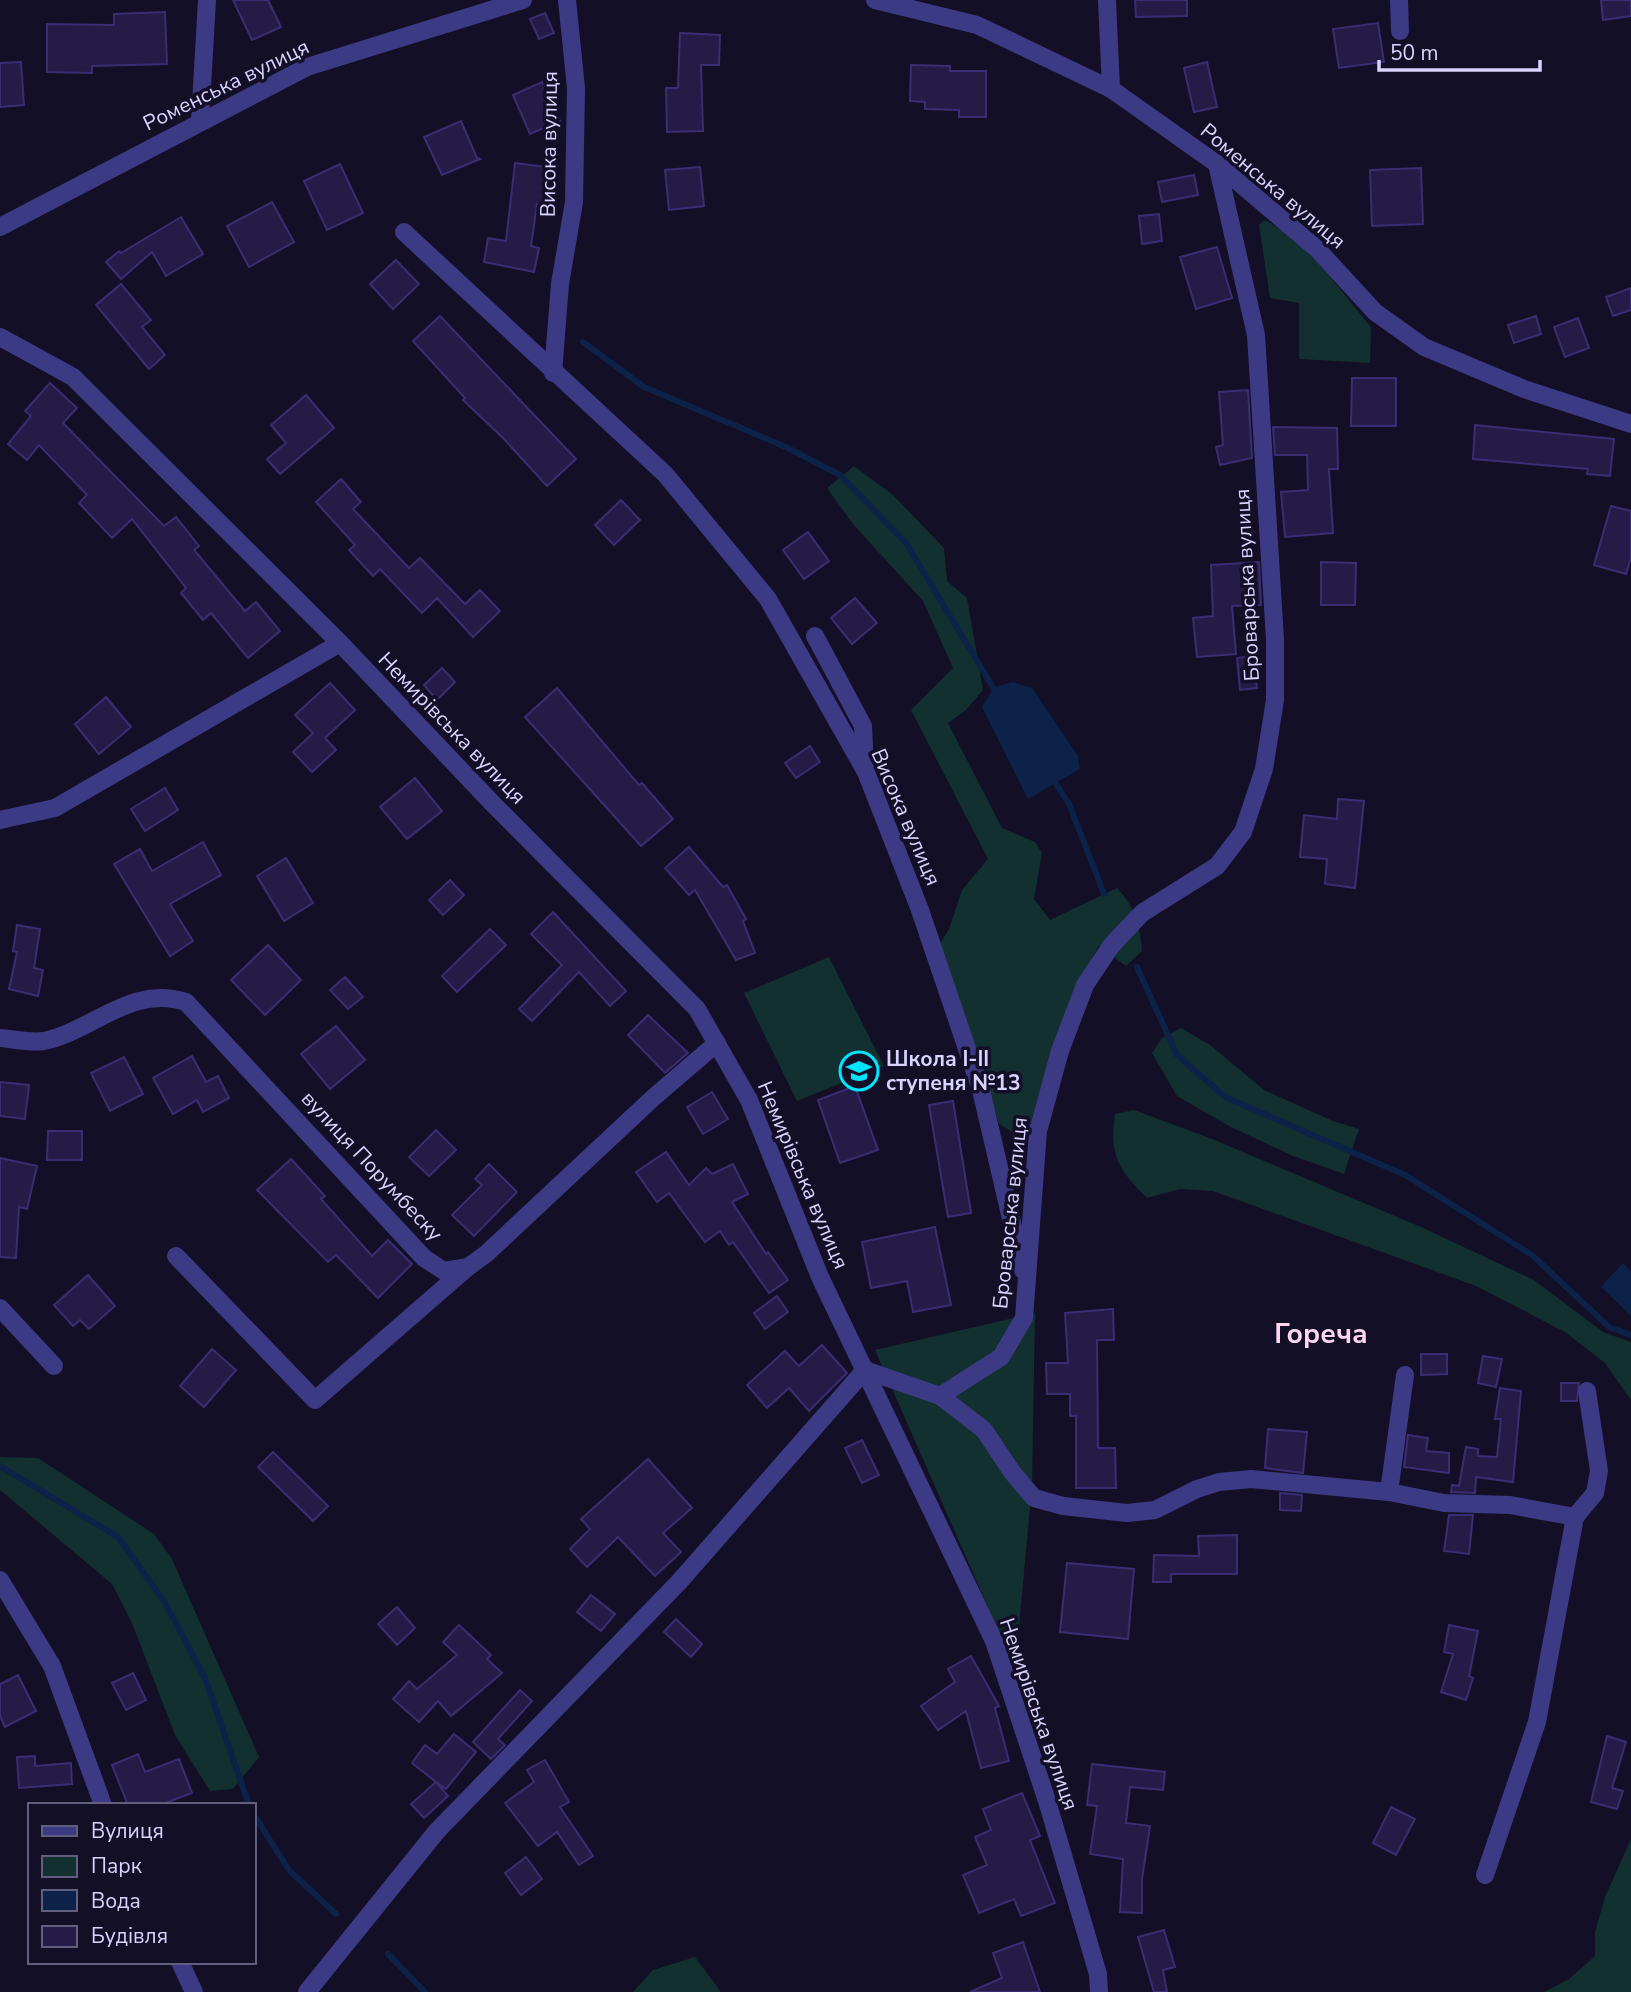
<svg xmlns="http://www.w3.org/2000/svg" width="1631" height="1992" viewBox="0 0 1631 1992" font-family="'Nunito Sans',sans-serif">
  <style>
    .green { fill: #12302f }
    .water { fill: #0c2248 }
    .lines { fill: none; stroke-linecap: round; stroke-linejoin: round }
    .stream { stroke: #0c2248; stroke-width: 6 }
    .building { fill: #241b47; stroke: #3b2d73; stroke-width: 2 }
    .minor { stroke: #3d3a85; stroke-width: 18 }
    .labels { text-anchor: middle; stroke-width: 7; stroke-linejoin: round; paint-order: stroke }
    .street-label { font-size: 21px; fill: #d9d4ff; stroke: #130f26 }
    .poi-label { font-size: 21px; font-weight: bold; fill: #d9d4ff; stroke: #130f26; text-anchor: start }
    .district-label { font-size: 28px; font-weight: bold; fill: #ffd6f0; stroke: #130f26 }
  </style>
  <rect width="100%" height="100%" fill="#130f26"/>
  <g class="green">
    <path d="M1264 220C1304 238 1343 294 1371 327L1370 363 1299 359V303L1270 298 1259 225Z"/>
    <path d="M854 466 893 495 944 548 947 581 967 598 983 690 966 710 948 723 1002 828 1035 842 1042 853 1034 899 1050 920 1117 888C1135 907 1140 925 1142 951L1126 966 1099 946C1063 1004 1047 1067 1028 1132L1017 1135 999 1124 972 1037 938 947 949 929 962 890 988 859 911 710 953 668 923 601 853 524 827 488Z"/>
    <polygon points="829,957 884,1066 797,1101 744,993"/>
    <polygon points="1181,1028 1210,1045 1264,1090 1333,1121 1359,1129 1344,1174 1293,1156 1229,1126 1177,1096 1152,1053 1162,1038"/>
    <path d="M1134 1110 1212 1139 1421 1227 1534 1280 1603 1332 1631 1342V1400L1605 1363 1565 1332 1476 1286 1213 1191 1180 1189 1147 1198C1118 1170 1109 1154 1115 1114Z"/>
    <polygon points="1035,1313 1032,1486 1016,1659 995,1623 875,1350"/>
    <polygon points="0,1457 38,1458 154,1534 172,1559 259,1757 233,1789 210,1791 175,1735 132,1623 112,1584 0,1490"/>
    <polygon points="1631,1839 1631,1992 1544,1992 1569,1979 1595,1956 1595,1932 1605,1897"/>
    <polygon points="695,1957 721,1992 633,1992 653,1970"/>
  </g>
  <g class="water">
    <polygon points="1013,682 1032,688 1078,756 1080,769 1028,799 982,707 994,687"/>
    <polygon points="1623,1263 1631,1272 1631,1316 1601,1287"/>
  </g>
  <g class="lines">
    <g class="stream">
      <polyline points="583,342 644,387 786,447 840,475 906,543 997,694"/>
      <polyline points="1051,776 1069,804 1104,894"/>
      <polyline points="1137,967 1177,1055 1225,1097 1405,1175 1532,1255 1609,1327 1631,1335"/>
      <polyline points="0,1466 118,1537 164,1601 205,1678 249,1805"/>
      <polyline points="254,1815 289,1870 336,1914"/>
      <polyline points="388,1954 425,1992"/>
    </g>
  </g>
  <g class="building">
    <polygon points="233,0 268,0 281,27 252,40"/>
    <polygon points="1135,0 1187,0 1187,16 1136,17"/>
    <polygon points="1601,0 1631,0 1631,16 1603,20"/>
    <polygon points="165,12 167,64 92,66 92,73 47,72 47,24 114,25 114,14"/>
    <polygon points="545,13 554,33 539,39 530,19"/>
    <polygon points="1378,23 1384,62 1339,68 1333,29"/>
    <polygon points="680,33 720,35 719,65 701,65 703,131 667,132 666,88 678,88"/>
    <polygon points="21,62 24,105 0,107 0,63"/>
    <polygon points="1207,62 1217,107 1194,112 1184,68"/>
    <polygon points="911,65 950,66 950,71 986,71 986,117 959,117 959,110 925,109 925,102 910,101"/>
    <polygon points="542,82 560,121 530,134 513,95"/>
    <polygon points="461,121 477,158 480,159 442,175 424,137"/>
    <polygon points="515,163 556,168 551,205 537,204 531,246 539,248 534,272 484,262 488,238 506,241"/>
    <polygon points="340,164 363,213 327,230 304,181"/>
    <polygon points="700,167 704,206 669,210 665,170"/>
    <polygon points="1421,168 1423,224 1372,226 1370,170"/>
    <polygon points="1194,175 1198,195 1162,202 1158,182"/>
    <polygon points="272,202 294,242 249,267 227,226"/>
    <polygon points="1159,214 1162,241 1142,244 1139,216"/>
    <polygon points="181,217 203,254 166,276 152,252 121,279 106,262 119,251 121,253"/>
    <polygon points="1217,247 1232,298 1196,309 1180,257"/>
    <polygon points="396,260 419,284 393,309 370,284"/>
    <polygon points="121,284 151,320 142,327 165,355 149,369 96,305"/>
    <polygon points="1631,288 1631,310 1613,316 1606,297"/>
    <polygon points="440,316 576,459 547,486 503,438 463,400 465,398 413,341"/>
    <polygon points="1536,316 1541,334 1514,343 1508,325"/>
    <polygon points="1578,318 1589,348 1565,357 1554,327"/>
    <polygon points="1352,378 1396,378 1396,426 1351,426"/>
    <polygon points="50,383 77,408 63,423 164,526 176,517 199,546 194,550 245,611 256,602 280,631 248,658 211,613 203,620 181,593 186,588 132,519 112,538 79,503 87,495 39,445 27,460 8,444 31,416 25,411"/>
    <polygon points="1248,390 1252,458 1220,465 1216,447 1223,445 1219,392"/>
    <polygon points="306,395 334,428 280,474 267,459 286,443 271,425"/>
    <polygon points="1475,425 1614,439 1610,476 1587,474 1588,469 1473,459"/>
    <polygon points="1273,427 1337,428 1338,469 1329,469 1333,533 1285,537 1281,492 1308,490 1307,455 1275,455"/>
    <polygon points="341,479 361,502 353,509 409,568 420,558 465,604 480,590 500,611 473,637 437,598 422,613 380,569 373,576 349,550 355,545 316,502"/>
    <polygon points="621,500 640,520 614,545 595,525"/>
    <polygon points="1611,506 1631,511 1631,558 1626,574 1594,565"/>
    <polygon points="808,532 829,561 804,579 783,550"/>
    <polygon points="1259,562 1261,605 1232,606 1236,654 1197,657 1193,618 1213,616 1211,565"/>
    <polygon points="1321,562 1356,563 1355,605 1321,605"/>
    <polygon points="855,598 877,623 852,644 831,618"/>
    <polygon points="1253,656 1257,688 1240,690 1237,658"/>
    <polygon points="442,668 455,682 437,700 424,685"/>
    <polygon points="330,683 355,710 325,738 336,750 312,772 293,752 313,733 295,715"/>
    <polygon points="557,688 639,785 642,783 673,819 641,846 525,717"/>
    <polygon points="106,697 131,727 99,754 75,724"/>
    <polygon points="810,746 820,762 796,778 785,763"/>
    <polygon points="415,778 442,811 407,839 380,807"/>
    <polygon points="165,788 178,810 145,831 131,809"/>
    <polygon points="1338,799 1364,801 1355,888 1325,884 1327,859 1300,857 1304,815 1337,819"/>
    <polygon points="203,842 221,875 170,904 193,941 170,956 114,864 140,849 152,871"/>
    <polygon points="689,847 723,887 727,885 746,919 743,921 755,953 736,960 695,890 689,895 665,868"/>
    <polygon points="286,858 313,903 284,921 257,876"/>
    <polygon points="450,880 464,895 443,915 429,900"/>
    <polygon points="553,912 626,991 610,1006 579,972 532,1021 519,1009 562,965 531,934"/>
    <polygon points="17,925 40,929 34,968 43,970 38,996 9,989 17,952 13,951"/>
    <polygon points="490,929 506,945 457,992 442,976"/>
    <polygon points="268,945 301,980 265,1015 231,980"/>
    <polygon points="345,977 363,997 348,1009 330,990"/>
    <polygon points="648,1015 688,1053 665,1073 628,1035"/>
    <polygon points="336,1026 365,1060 330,1089 301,1054"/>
    <polygon points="192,1056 206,1082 218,1076 229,1098 203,1112 197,1100 173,1114 153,1078"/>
    <polygon points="124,1057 143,1094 110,1111 91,1073"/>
    <polygon points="0,1082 29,1085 25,1119 0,1116"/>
    <polygon points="855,1086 878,1150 840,1163 818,1100"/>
    <polygon points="712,1092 728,1119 703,1134 687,1107"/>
    <polygon points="953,1101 971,1213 948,1217 929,1105"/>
    <polygon points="436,1130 456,1150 429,1176 409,1157"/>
    <polygon points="48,1131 82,1131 82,1160 47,1160"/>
    <polygon points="666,1152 689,1185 706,1168 712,1174 733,1164 748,1194 732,1202 766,1254 768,1252 788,1280 769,1293 733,1242 729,1245 720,1231 705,1242 669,1193 657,1202 636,1172"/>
    <polygon points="0,1158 37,1166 27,1209 19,1207 16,1258 0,1257"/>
    <polygon points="291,1159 325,1196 321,1199 372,1256 388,1240 412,1264 378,1298 336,1255 328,1262 257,1190"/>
    <polygon points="489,1164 517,1192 474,1236 452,1215 482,1185 475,1179"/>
    <polygon points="935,1227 951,1305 913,1312 907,1281 871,1288 862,1242"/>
    <polygon points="88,1275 115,1306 89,1329 80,1320 73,1326 54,1305"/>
    <polygon points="777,1296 788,1312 765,1329 754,1313"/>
    <polygon points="1113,1309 1114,1340 1097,1340 1098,1448 1115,1448 1116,1488 1076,1488 1076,1416 1070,1416 1070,1394 1047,1394 1046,1363 1068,1363 1065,1313"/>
    <polygon points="822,1345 847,1373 809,1411 789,1388 767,1408 747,1385 785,1351 799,1366"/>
    <polygon points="212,1349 236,1370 204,1407 180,1386"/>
    <polygon points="1421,1354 1447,1354 1447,1374 1421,1375"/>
    <polygon points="1483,1356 1502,1359 1496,1387 1478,1383"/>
    <polygon points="1561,1383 1579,1383 1577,1401 1561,1401"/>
    <polygon points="1500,1388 1521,1391 1513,1482 1476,1477 1475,1493 1451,1492 1452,1485 1459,1486 1466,1447 1478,1449 1478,1456 1497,1457 1501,1419 1495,1419"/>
    <polygon points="1268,1429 1307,1432 1303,1473 1265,1468"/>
    <polygon points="1408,1435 1428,1438 1426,1451 1449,1453 1449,1473 1404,1467"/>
    <polygon points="862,1440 879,1475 862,1483 845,1448"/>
    <polygon points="273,1452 328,1506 313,1521 258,1467"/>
    <polygon points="648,1459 692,1508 663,1533 681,1552 655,1576 618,1537 587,1567 570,1549 590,1529 581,1519"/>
    <polygon points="1280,1493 1302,1495 1301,1511 1280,1510"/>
    <polygon points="1449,1515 1473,1515 1469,1554 1444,1551"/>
    <polygon points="1237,1535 1237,1574 1171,1574 1171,1582 1153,1582 1154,1555 1199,1556 1198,1536"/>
    <polygon points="1067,1563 1134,1569 1128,1639 1060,1632"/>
    <polygon points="591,1595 615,1614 601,1631 577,1612"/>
    <polygon points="397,1607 415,1628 397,1645 378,1624"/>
    <polygon points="676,1619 702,1644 691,1657 664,1632"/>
    <polygon points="459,1625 491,1655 487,1659 502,1673 451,1716 438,1701 419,1722 393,1699 409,1681 417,1689 457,1655 443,1642"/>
    <polygon points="1449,1625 1478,1631 1469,1676 1473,1678 1466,1700 1441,1692 1453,1654 1444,1652"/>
    <polygon points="971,1656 999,1706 995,1708 1009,1761 981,1768 966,1711 938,1730 921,1706 955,1682 948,1669"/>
    <polygon points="133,1673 146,1700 126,1710 112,1683"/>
    <polygon points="18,1675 36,1711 5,1727 0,1716 0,1684"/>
    <polygon points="520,1690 532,1701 498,1739 505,1745 491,1759 473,1742"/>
    <polygon points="454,1734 476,1752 446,1789 436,1782 448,1796 424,1818 411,1804 436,1782 412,1763 425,1745 437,1754"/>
    <polygon points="1607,1736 1626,1742 1612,1788 1623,1791 1617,1809 1591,1802"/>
    <polygon points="138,1754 145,1772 179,1759 192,1793 160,1805 128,1805 112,1765"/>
    <polygon points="35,1756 35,1766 71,1763 72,1784 19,1788 17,1757"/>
    <polygon points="545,1760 569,1802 560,1807 593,1856 579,1865 557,1832 538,1846 505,1803 534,1782 527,1770"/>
    <polygon points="1092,1764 1165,1772 1163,1790 1130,1787 1126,1823 1150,1826 1142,1879 1142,1913 1120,1912 1123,1859 1090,1854 1097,1806 1087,1805"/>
    <polygon points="1022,1793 1040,1836 1030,1840 1055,1903 1021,1916 1014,1899 979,1913 963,1875 987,1865 975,1837 991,1830 983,1809"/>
    <polygon points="1391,1807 1415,1819 1396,1855 1373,1843"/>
    <polygon points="526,1857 542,1879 521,1895 505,1873"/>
    <polygon points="1164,1930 1175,1967 1163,1970 1167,1992 1154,1992 1138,1937"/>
    <polygon points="1023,1942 1040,1992 970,1992 1002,1978 993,1953"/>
  </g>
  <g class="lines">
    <g class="minor">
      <polyline points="875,0 977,25 1111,89 1217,164 1317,249 1375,312 1424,347 1524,389 1631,424"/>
      <polyline points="1107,0 1111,89"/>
      <polyline points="1399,0 1400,31"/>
      <polyline points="200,121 207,0"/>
      <polyline points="0,227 307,67 523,0"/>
      <polyline points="404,232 665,474 768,599 866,772 920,910 981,1090 1023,1270"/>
      <polyline points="0,337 73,377 340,643 495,806 697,1009 749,1100 820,1277 994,1641 1047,1801 1098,1974 1099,1992"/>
      <polyline points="553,373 560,284 574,202 576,88 567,0"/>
      <polyline points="815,636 863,726 865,769"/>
      <polyline points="0,820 55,808 340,643"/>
      <path d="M0 1038C13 1039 31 1043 44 1041 94 1030 132 984 186 1002L424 1258 444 1271 468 1267 486 1254 654 1097 717 1043"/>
      <polyline points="176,1256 315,1400 468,1267"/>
      <polyline points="0,1308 54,1366"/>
      <polyline points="940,1396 984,1430 1012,1472 1034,1498 1063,1506 1127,1513 1155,1510 1197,1489 1219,1482 1251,1479 1389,1492 1444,1503 1510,1505 1575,1517 1537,1722 1485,1875"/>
      <polyline points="1389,1492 1405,1375"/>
      <polyline points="1575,1517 1595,1493 1599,1471 1587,1391"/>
      <polyline points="0,1580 52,1666 103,1805"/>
      <polyline points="180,1962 194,1992"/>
      <polyline points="307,1992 437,1831 679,1582 865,1370 940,1396 1001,1357 1024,1318 1038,1131 1060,1051 1085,985 1111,946 1142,913 1217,866 1243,832 1264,769 1275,700 1275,639 1256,335 1217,164"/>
    </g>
  </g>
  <defs>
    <symbol id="school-ring" viewBox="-11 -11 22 22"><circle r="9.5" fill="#130f26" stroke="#00e5ff" stroke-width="1.5"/><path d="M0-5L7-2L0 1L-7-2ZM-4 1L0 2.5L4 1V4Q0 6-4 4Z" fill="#00e5ff"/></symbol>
  </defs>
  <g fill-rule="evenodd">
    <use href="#school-ring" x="837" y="1049" width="44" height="44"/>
  </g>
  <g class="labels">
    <g class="street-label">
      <text transform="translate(226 85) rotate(-26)" y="7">Роменська вулиця</text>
      <text transform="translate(549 144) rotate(-89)" y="7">Висока вулиця</text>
      <text transform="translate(1273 186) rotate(40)" y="7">Роменська вулиця</text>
      <text transform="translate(1247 585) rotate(-93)" y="7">Броварська вулиця</text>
      <text transform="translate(452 728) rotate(46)" y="7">Немирівська вулиця</text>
      <text transform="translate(906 817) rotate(67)" y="7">Висока вулиця</text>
      <text transform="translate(372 1166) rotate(47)" y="7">вулиця Порумбеску</text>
      <text transform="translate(803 1175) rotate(67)" y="7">Немирівська вулиця</text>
      <text transform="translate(1010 1213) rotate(-84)" y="7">Броварська вулиця</text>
      <text transform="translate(1039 1714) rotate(71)" y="7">Немирівська вулиця</text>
    </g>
    <g class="poi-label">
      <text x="886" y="1066">Школа I-II<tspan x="886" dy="24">ступеня №13</tspan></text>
    </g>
    <g class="district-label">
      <text x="1321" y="1343">Гореча</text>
    </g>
  </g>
  <rect x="28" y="1803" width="228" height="161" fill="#130f26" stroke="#625e7d" stroke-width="2"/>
  <rect x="42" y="1826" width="35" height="10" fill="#3d3a85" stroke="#625e7d" stroke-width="2"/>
  <text x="91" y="1838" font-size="21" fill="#d9d4ff">Вулиця</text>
  <rect x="42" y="1856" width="35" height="21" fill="#12302f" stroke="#625e7d" stroke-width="2"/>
  <text x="91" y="1873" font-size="21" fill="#d9d4ff">Парк</text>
  <rect x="42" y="1890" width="35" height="21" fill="#0c2248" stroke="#625e7d" stroke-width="2"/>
  <text x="91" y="1908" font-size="21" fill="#d9d4ff">Вода</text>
  <rect x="42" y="1926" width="35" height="21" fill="#241b47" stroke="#625e7d" stroke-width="2"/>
  <text x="91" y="1943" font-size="21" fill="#d9d4ff">Будівля</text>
  <path d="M1379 60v10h161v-10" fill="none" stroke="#d9d4ff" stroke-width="3.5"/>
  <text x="1390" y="60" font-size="21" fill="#d9d4ff" stroke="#130f26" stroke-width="5" paint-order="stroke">50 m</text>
</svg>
